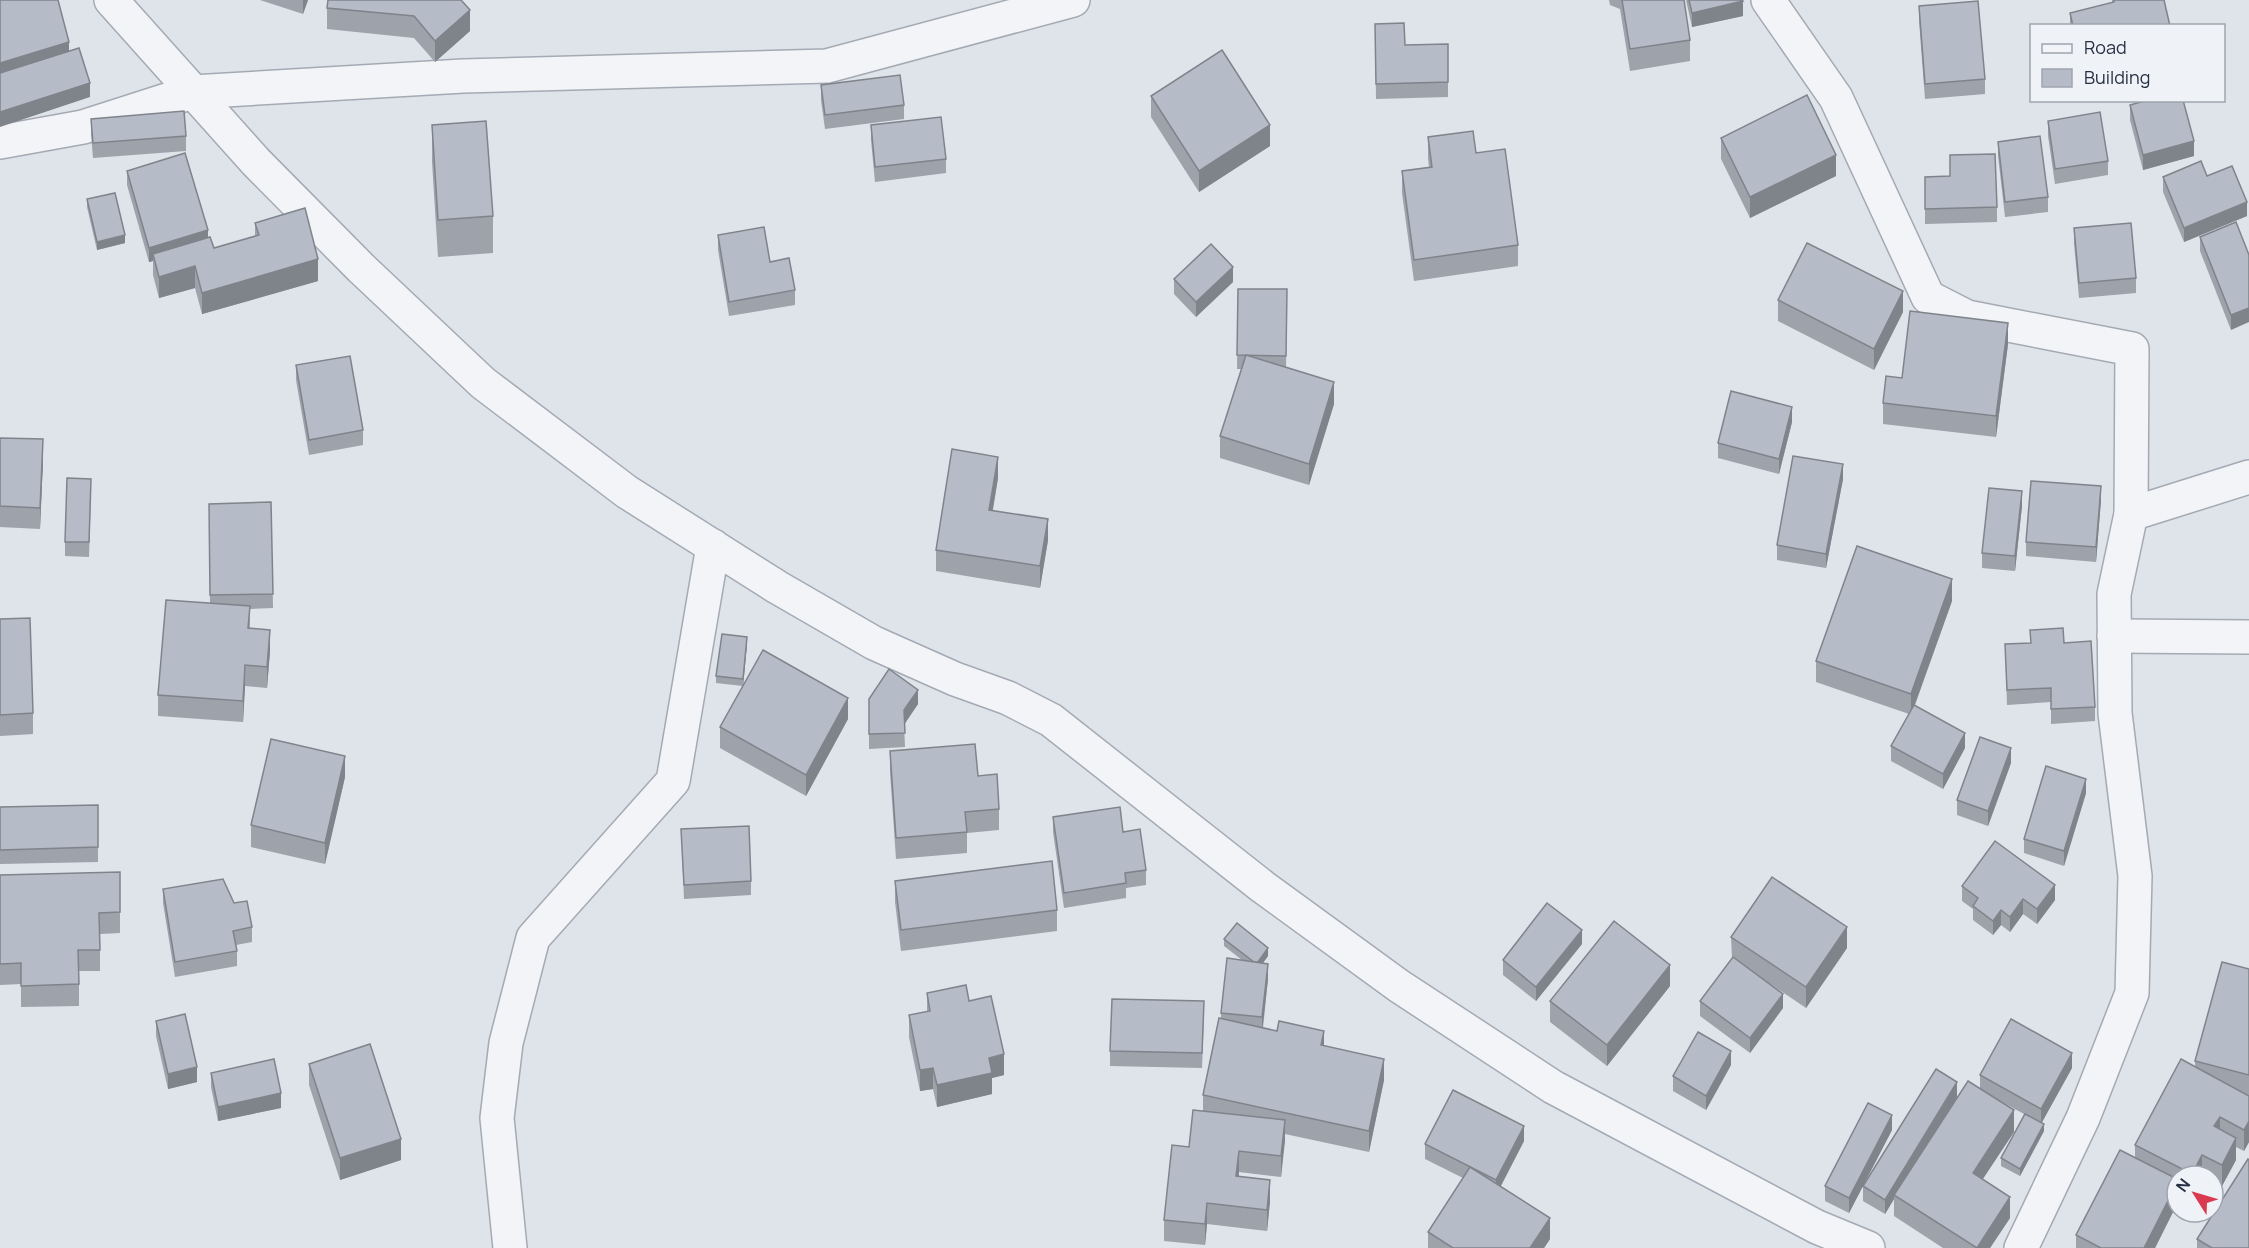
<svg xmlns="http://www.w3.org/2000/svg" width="2249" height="1248" viewBox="0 0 2249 1248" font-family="Manrope,sans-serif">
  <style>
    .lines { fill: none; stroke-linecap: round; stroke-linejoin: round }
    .minor-casing { stroke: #a4aab4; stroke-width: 36 }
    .minor { stroke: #f2f4f7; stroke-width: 33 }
    .wall { fill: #9da2ab }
    .shaded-wall { fill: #7f848b }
    .building { fill: #b6bcc7; stroke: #7f848b; stroke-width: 1.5 }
  </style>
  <rect width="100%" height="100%" fill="#dfe3ea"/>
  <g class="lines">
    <defs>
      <g id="minor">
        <polyline points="111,0 256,162 361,268 483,383 627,492 777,587 874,643 955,679 1008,698 1051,720 1263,887 1399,986 1553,1087 1817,1227 1868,1248"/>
        <polyline points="1768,0 1836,98 1928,297 1967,317 2132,349 2131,514 2114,594 2115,713 2135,876 2132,993 2083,1118 2021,1248"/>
        <polyline points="0,142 83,127 192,92 463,76 827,66 1073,0"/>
        <polyline points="2131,514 2249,477"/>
        <polyline points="2114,636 2249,637"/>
        <polyline points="510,1248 497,1118 506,1043 533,938 673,781 713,546"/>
      </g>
    </defs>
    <use href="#minor" class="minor-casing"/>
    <use href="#minor" class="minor"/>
  </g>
  <g class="wall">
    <polygon points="260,0 308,0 303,14"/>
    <polygon points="461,0 470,31 435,62 414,38 327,29 327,8"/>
    <polygon points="1609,0 1684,0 1690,40 1690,61 1630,71 1620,9 1610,5"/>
    <polygon points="1686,0 1742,0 1743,16 1692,27"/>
    <polygon points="2112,0 2164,0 2170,26 2070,26 2070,13 2112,3"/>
    <polygon points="1919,6 1985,79 1985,94 1925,99 1919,21"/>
    <polygon points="1375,24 1405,45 1448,82 1448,97 1376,99"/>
    <polygon points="821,85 904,105 904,119 825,129 821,100"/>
    <polygon points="1151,96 1270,146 1199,192 1151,117"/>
    <polygon points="2130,105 2194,156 2143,170 2130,120"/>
    <polygon points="91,119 186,136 186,151 93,158 91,134"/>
    <polygon points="2048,121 2108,161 2108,175 2055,184 2048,136"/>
    <polygon points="432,125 493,216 493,253 438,257 432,162"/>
    <polygon points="871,125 946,159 946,173 875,182 871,140"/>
    <polygon points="1428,137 1476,153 1518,245 1518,266 1414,281 1402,193 1402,171 1429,167 1428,158"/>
    <polygon points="1721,138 1836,176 1750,218 1721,159"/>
    <polygon points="1998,142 2048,197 2048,212 2005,217 1998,156"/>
    <polygon points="127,171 208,238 214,248 255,236 255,223 318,281 202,314 195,288 159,298 153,275 153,261 149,262 127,185"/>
    <polygon points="1950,176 1997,207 1997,222 1925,224 1925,177"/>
    <polygon points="2207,176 2247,216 2184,242 2163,192 2163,177"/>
    <polygon points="87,199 125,243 97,250 87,207"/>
    <polygon points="2236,222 2231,330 2200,251 2200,237"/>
    <polygon points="2074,228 2136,278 2136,293 2079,298 2074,243"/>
    <polygon points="718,235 770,262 795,290 795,305 729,316 718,250"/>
    <polygon points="1174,279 1233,282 1196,317 1174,294"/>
    <polygon points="1238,289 1287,289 1286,367 1334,404 1309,485 1220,458 1220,436 1242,369 1237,369"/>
    <polygon points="1778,300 1903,312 1874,370 1778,321"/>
    <polygon points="2008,344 1996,437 1883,424 1883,403 1902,378"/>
    <polygon points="296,365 363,430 363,445 309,455 296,380"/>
    <polygon points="1792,422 1779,474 1718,458 1718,443"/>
    <polygon points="0,438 43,461 40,529 0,527"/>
    <polygon points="998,478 993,510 1048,540 1040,588 936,571 936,550"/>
    <polygon points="1843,479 1826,568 1777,560 1777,545"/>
    <polygon points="91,494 89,557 65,556 65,542"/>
    <polygon points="2101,500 2096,562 2026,556 2026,542"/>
    <polygon points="271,502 273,608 250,609 250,628 270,651 267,688 245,686 243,722 158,716 158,695 210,603 209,504"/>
    <polygon points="2022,506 2015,571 1982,568 1982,553"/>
    <polygon points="1952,601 1915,705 1965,748 1943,789 1891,761 1891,746 1909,714 1816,682 1816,661"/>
    <polygon points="0,619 33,713 33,734 0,736"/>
    <polygon points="2064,643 2095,707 2095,721 2051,724 2051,702 2007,705 2005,644"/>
    <polygon points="747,644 743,686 716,683 716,676"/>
    <polygon points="869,699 918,704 904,724 905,747 869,749"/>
    <polygon points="848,719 806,796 720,748 720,727"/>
    <polygon points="890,751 978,776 999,809 999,830 967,833 967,853 896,859 890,772"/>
    <polygon points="2011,763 1988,826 1957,815 1957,800"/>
    <polygon points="345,777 325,864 251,847 251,825"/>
    <polygon points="2086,793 2064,866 2024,853 2024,839"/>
    <polygon points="98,805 98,862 0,864 0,807"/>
    <polygon points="1053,817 1123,832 1146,870 1146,885 1126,888 1126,898 1064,908 1053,832"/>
    <polygon points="681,829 751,881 751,895 684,899"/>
    <polygon points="120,872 120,933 100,934 100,971 79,971 79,1006 21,1007 21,984 0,985 0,875"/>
    <polygon points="895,881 1057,910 1057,931 901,951 895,902"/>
    <polygon points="1962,886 2055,900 2037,924 2023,914 2010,932 2001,925 1993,935 1973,920 1973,909 1962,901"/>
    <polygon points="163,889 234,903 252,927 252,942 236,945 237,951 237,966 175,977 163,903"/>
    <polygon points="1731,937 1847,948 1806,1008 1769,983 1783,1008 1750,1053 1700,1016 1700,1001 1732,958"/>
    <polygon points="1224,939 1268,956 1263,963 1268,979 1263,1028 1324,1046 1384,1080 1369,1152 1285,1134 1281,1177 1239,1172 1239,1176 1270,1201 1267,1231 1207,1224 1205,1245 1164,1241 1164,1220 1189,1147 1203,1111 1203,1095 1221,1019 1221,1013 1242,960 1224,946"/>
    <polygon points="1582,944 1536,1001 1503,975 1503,960"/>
    <polygon points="2249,969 2249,1142 2244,1151 2236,1147 2236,1160 2222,1186 2213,1182 2213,1176 2177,1176 2177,1204 2155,1248 2076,1248 2076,1235 2135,1158 2135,1145 2195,1067 2195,1061"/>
    <polygon points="1670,986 1607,1066 1550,1022 1550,1001"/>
    <polygon points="927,993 969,1001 1004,1075 992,1078 992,1094 937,1107 933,1089 920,1091 909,1037 909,1015 927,1011"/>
    <polygon points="1204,1016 1202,1068 1110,1066 1110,1051"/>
    <polygon points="156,1021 197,1082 168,1089 156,1036"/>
    <polygon points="309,1064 401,1160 340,1180 309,1085"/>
    <polygon points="1731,1065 1706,1110 1673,1091 1673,1076"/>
    <polygon points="2072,1068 2042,1122 2044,1131 2020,1176 2001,1166 2001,1158 2024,1114 1993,1097 2014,1132 1982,1179 2010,1218 1990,1248 1943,1248 1894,1216 1894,1199 1885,1214 1863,1201 1863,1186 1957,1097 1944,1119 1980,1089 1980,1075"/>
    <polygon points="211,1073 281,1108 218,1121 211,1087"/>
    <polygon points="1892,1130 1849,1213 1825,1201 1825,1186"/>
    <polygon points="1524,1141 1501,1186 1550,1239 1544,1248 1428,1248 1428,1232 1463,1178 1425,1159 1425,1144"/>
    <polygon points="2197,1239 2249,1248 2197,1248"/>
  </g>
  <g class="shaded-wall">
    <polygon points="303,0 308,0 303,14"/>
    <polygon points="1743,1 1743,16 1692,27 1692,13"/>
    <polygon points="470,10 470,31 435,62 435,41"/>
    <polygon points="69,42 69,57 0,77 0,63"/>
    <polygon points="90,83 90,97 0,127 0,112"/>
    <polygon points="1270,125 1270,146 1199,192 1199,171"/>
    <polygon points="2194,141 2194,156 2143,170 2143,155"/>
    <polygon points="1836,155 1836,176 1750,218 1750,197"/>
    <polygon points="2247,202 2247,216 2184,242 2184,228"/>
    <polygon points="208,230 208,245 153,254 153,261 149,262 149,248"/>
    <polygon points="125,235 125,243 97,250 97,242"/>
    <polygon points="318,259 318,281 202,314 202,293"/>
    <polygon points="195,266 195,288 159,298 159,277"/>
    <polygon points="1233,267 1233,282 1196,317 1196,302"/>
    <polygon points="1903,291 1903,312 1874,370 1874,349"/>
    <polygon points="2249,308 2249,322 2231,330 2231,315"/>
    <polygon points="2008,323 2008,344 1996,437 1996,416"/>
    <polygon points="1334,382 1334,404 1309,485 1309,464"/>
    <polygon points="1792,407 1792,422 1779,474 1779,459"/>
    <polygon points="43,439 43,461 40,529 40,508"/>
    <polygon points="998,457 998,478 989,531 989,510"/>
    <polygon points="1843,464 1843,479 1826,568 1826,554"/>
    <polygon points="2101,486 2101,500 2096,562 2096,547"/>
    <polygon points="2022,491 2022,506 2015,571 2015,556"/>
    <polygon points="1048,519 1048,540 1040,588 1040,566"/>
    <polygon points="1952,579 1952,601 1911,715 1911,694"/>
    <polygon points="270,630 270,651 267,688 267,667"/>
    <polygon points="747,637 747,644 743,686 743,679"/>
    <polygon points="245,665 245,686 243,722 243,701"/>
    <polygon points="918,690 918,704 904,725 904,710"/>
    <polygon points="848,698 848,719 806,796 806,775"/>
    <polygon points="1965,733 1965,748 1943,789 1943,774"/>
    <polygon points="2011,748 2011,763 1988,826 1988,811"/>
    <polygon points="345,756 345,777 325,864 325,843"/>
    <polygon points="2086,779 2086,793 2064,866 2064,851"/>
    <polygon points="2055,885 2055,900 2037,924 2037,909"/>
    <polygon points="2023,899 2023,914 2010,932 2010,917"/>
    <polygon points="2001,910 2001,925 1993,935 1993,921"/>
    <polygon points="1847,927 1847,948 1806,1008 1806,987"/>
    <polygon points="1582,930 1582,944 1536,1001 1536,987"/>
    <polygon points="1268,948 1268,956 1257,971 1257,964"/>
    <polygon points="1268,964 1268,979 1262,1032 1262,1017"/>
    <polygon points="1670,965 1670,986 1607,1066 1607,1045"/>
    <polygon points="1783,994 1783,1008 1750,1053 1750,1038"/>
    <polygon points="1324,1031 1324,1052 1321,1045"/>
    <polygon points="1731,1051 1731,1065 1706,1110 1706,1096"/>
    <polygon points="2072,1053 2072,1068 2041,1124 2041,1109"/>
    <polygon points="1004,1054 1004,1075 992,1078 992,1094 937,1107 937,1085 989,1058"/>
    <polygon points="1384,1059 1384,1080 1369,1152 1369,1131"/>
    <polygon points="197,1067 197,1082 168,1089 168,1074"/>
    <polygon points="933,1068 933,1089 920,1091 920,1070"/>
    <polygon points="1957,1082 1957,1097 1896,1196 1894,1195 1894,1199 1885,1214 1885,1200"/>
    <polygon points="281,1093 281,1108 218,1121 218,1107"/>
    <polygon points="2014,1110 2014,1132 1973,1194 1973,1173"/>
    <polygon points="1892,1115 1892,1130 1849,1213 1849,1198"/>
    <polygon points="2220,1117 2220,1138 2214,1126"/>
    <polygon points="1285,1120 1285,1141 1281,1177 1281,1156"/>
    <polygon points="2249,1121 2249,1142 2244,1151 2244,1130"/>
    <polygon points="2044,1124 2044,1131 2020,1176 2020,1169"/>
    <polygon points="1524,1126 1524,1141 1496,1195 1496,1180"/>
    <polygon points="2236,1138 2236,1160 2222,1186 2222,1165"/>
    <polygon points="401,1139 401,1160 340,1180 340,1158"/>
    <polygon points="1239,1151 1239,1172 1236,1197 1236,1176"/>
    <polygon points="2202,1155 2202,1176 2192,1176 2192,1174"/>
    <polygon points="1270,1180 1270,1201 1267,1231 1267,1210"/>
    <polygon points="2177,1183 2177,1204 2155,1248 2144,1248"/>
    <polygon points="2010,1197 2010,1218 1990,1248 1977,1248"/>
    <polygon points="1207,1203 1207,1224 1205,1245 1205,1224"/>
    <polygon points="1550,1218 1550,1239 1544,1248 1530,1248"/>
  </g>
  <g class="building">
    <polygon points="0,0 58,0 69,42 0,63"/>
    <polygon points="328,0 461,0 470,10 435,41 414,16 327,8"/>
    <polygon points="1622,0 1684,0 1690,40 1630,49"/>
    <polygon points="1689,0 1742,0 1743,1 1692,13"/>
    <polygon points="2114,0 2164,0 2170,26 2073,26 2070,13 2114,2"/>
    <polygon points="1978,1 1985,79 1925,84 1919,6"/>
    <polygon points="1404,23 1405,45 1448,44 1448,82 1376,84 1375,24"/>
    <polygon points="79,48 90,83 0,112 0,73"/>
    <polygon points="1222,50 1270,125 1199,171 1151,96"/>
    <polygon points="900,75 904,105 825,115 821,85"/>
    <polygon points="1807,95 1836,155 1750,197 1721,138"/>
    <polygon points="2148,100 2183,100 2194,141 2143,155 2130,105"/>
    <polygon points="184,111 186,136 93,143 91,119"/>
    <polygon points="2100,112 2108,161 2055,169 2048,121"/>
    <polygon points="941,117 946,159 875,167 871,125"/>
    <polygon points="486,121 493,216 438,220 432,125"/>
    <polygon points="1473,131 1476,153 1505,149 1518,245 1414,260 1402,171 1432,167 1428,137"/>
    <polygon points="2040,136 2048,197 2005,202 1998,142"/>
    <polygon points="185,153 208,230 149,248 127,171"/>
    <polygon points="1995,154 1997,207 1925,209 1925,177 1950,176 1950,155"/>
    <polygon points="2201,161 2207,176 2232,166 2247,202 2184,228 2163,177"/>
    <polygon points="115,193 125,235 97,242 87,199"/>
    <polygon points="305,208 318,259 202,293 195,266 159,277 153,254 210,237 214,248 259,235 255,223"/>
    <polygon points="2236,222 2249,255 2249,308 2231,315 2200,237"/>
    <polygon points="2131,223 2136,278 2079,283 2074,228"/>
    <polygon points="764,227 770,262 789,258 795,290 729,302 718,235"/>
    <polygon points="1807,243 1903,291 1874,349 1778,300"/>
    <polygon points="1211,244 1233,267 1196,302 1174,279"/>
    <polygon points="1238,289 1287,289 1286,356 1237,355"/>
    <polygon points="1910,311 2008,323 1996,416 1883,403 1886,376 1902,378"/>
    <polygon points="1246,355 1334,382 1309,464 1220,436"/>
    <polygon points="350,356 363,430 309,440 296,365"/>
    <polygon points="1731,391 1792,407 1779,459 1718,443"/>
    <polygon points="0,438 43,439 40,508 0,506"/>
    <polygon points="952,449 998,457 989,510 1048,519 1040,566 936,550"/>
    <polygon points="1793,456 1843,464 1826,554 1777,545"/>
    <polygon points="67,478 91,479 89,542 65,542"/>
    <polygon points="2031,481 2101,486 2096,547 2026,542"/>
    <polygon points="1989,488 2022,491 2015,556 1982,553"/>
    <polygon points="271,502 273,594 210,595 209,504"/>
    <polygon points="1857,546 1952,579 1911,694 1816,661"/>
    <polygon points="166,600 250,606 248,628 270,630 267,667 245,665 243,701 158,695"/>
    <polygon points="30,618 33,713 0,715 0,619"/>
    <polygon points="2063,628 2064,643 2091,641 2095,707 2051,709 2051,688 2007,690 2005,644 2031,643 2030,630"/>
    <polygon points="722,634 747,637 743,679 716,676"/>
    <polygon points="763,650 848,698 806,775 720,727"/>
    <polygon points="889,669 918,690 904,710 905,733 869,734 869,699"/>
    <polygon points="1914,705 1965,733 1943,774 1891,746"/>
    <polygon points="1980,737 2011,748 1988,811 1957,800"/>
    <polygon points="271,739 345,756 325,843 251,825"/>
    <polygon points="975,744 978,776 997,774 999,809 965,812 967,832 896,838 890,751"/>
    <polygon points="2046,766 2086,779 2064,851 2024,839"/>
    <polygon points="98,805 98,847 0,850 0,807"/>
    <polygon points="1120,807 1123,832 1140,829 1146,870 1125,873 1126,883 1064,893 1053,817"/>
    <polygon points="749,826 751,881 684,885 681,829"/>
    <polygon points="1995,841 2055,885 2037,909 2023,899 2010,917 2001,910 1993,921 1973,906 1978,898 1962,886"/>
    <polygon points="1052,861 1057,910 901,930 895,881"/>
    <polygon points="120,872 120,912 99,913 100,950 78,950 79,984 21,986 21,963 0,964 0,875"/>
    <polygon points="1772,877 1847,927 1806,987 1731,937"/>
    <polygon points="223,879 234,903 247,901 252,927 233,931 237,951 175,962 163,889"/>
    <polygon points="1547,903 1582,930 1536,987 1503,960"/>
    <polygon points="1614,921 1670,965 1607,1045 1550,1001"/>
    <polygon points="1237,923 1268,948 1258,962 1254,962 1224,939"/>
    <polygon points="1733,957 1783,994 1750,1038 1700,1001"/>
    <polygon points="1227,958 1268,964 1262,1017 1221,1013"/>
    <polygon points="2222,962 2249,969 2249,1075 2195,1061"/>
    <polygon points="966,985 969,1001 991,996 1004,1054 989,1058 992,1073 937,1085 933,1068 920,1070 909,1015 930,1011 927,993"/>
    <polygon points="1112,999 1204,1001 1202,1053 1110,1051"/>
    <polygon points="185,1014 197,1067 168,1074 156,1021"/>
    <polygon points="1219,1018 1277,1031 1279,1021 1324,1031 1321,1045 1384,1059 1369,1131 1203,1095"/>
    <polygon points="2011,1019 2072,1053 2041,1109 1980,1075"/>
    <polygon points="1698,1032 1731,1051 1706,1096 1673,1076"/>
    <polygon points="370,1044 401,1139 340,1158 309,1064"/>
    <polygon points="274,1059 281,1093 218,1107 211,1073"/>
    <polygon points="2181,1059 2249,1096 2249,1121 2244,1130 2220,1117 2214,1126 2236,1138 2222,1165 2202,1155 2192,1174 2135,1145"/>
    <polygon points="1936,1069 1957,1082 1885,1200 1863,1186"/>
    <polygon points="1968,1081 2014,1110 1973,1173 2010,1197 1977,1248 1894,1195"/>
    <polygon points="1453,1090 1524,1126 1496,1180 1425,1144"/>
    <polygon points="1868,1103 1892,1115 1849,1198 1825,1186"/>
    <polygon points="1193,1110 1285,1120 1281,1156 1239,1151 1236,1176 1270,1180 1267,1210 1207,1203 1205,1224 1164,1220 1172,1145 1189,1147"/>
    <polygon points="2025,1114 2044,1124 2020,1169 2001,1158"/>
    <polygon points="2120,1150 2177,1179 2177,1183 2144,1248 2101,1248 2076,1235"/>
    <polygon points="2248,1159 2249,1160 2249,1248 2212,1248 2197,1239"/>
    <polygon points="1470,1167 1550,1218 1530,1248 1453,1248 1428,1232"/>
  </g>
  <rect x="2030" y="24" width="195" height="78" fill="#eff2f7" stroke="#9fa4af" stroke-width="1.5"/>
  <rect x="2042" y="44" width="30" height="9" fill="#f2f4f7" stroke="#9fa4af" stroke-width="1.5"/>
  <text x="2084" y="54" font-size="18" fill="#273042">Road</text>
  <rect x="2042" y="69" width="30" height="18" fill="#b6bcc7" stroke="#9fa4af" stroke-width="1.5"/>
  <text x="2084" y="84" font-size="18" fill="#273042">Building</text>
  <g transform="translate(2195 1194) rotate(307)"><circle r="28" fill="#eff2f7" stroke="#9fa4af" stroke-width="1.5"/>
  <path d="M0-4.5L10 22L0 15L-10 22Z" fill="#d93a50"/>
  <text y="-9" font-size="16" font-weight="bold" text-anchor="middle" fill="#273042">N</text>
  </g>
</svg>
